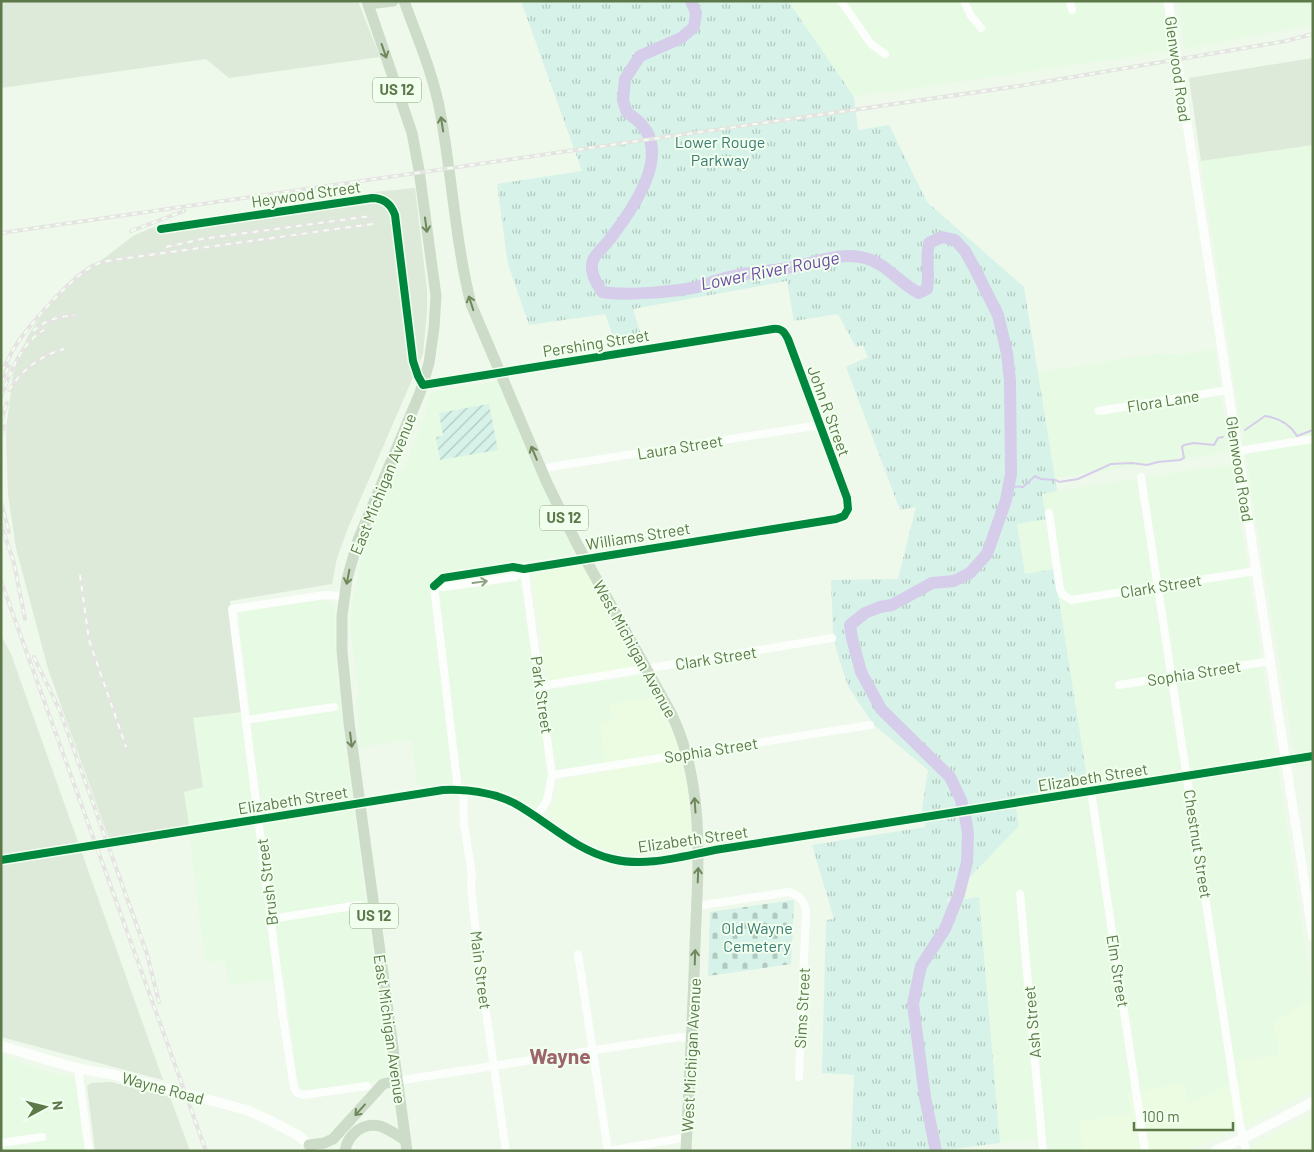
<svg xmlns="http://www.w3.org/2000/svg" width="1314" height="1152" viewBox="0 0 1314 1152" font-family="Barlow,sans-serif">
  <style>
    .residential { fill: #e7fae3 }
    .commercial { fill: #ecfce2 }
    .industrial { fill: #dde9d9 }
    .cemetery { fill: url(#cemetery-stones) }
    .park { fill: url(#park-tufts) }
    .garden { fill: url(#garden-furrows) }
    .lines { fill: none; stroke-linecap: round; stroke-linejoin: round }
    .stream { stroke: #d6cdea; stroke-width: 2 }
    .river { stroke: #d6cdea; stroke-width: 12 }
    .minor { stroke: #fcfefc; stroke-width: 8 }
    .tertiary { stroke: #fcfefc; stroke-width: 9 }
    .secondary { stroke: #fcfefc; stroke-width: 10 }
    .primary { stroke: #cddcc8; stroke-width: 11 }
    .rail-casing { stroke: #e6e4e3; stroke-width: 4 }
    .rail { stroke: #f1ffef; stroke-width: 2; stroke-dasharray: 5.5; stroke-linecap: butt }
    .cycleway-casing { stroke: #f1ffef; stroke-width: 11 }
    .cycleway { stroke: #00873e; stroke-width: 8 }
    .oneway { stroke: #6e885c }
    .oneway2 { stroke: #8da17f }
    .labels { text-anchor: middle; stroke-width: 4; stroke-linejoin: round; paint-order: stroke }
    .shield { fill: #f1ffef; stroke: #89a17b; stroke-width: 1 }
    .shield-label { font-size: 15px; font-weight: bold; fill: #5d7949 }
    .street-label { font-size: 16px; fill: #5d7949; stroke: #f1ffef }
    .park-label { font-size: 16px; fill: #3d7a76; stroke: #f1ffef }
    .water-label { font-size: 18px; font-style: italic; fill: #6e4aa4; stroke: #f1ffef }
    .district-label { font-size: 21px; font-weight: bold; fill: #9d656b; stroke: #f1ffef }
  </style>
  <defs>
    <pattern id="cemetery-stones" width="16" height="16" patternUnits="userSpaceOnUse" patternTransform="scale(1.25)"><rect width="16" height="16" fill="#d7f2e9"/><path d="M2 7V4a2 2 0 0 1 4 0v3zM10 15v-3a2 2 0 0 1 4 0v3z" fill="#b2c9bf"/></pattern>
    <pattern id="park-tufts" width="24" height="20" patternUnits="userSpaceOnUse" patternTransform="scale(1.25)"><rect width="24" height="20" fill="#d7f2e9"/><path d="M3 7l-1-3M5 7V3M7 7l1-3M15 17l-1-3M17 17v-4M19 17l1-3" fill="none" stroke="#b2c9bf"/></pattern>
    <pattern id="garden-furrows" width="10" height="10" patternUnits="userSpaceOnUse" patternTransform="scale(1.25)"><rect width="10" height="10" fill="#d7f2e9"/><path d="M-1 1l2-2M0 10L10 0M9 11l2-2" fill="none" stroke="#b2c9bf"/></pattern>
  </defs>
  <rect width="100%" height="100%" fill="#eef9ec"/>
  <g class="residential">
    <polygon points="788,1 1163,1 1171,51 854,97"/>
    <polygon points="1178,1 1313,1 1313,25 1184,49"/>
    <polygon points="1313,145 1313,765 1297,768 1244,446 1201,161"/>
    <polygon points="1214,349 1230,452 1055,478 1037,372 1162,353 1180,355"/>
    <polygon points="496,381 498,382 574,550 569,555 518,563 537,692 643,675 647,679 648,686 654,697 611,704 613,722 600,724 606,762 548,772 546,792 539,805 534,807 509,793 473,784 448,783 418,787 411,740 361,747 356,700 359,693 350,626 352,605 360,566 369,536 397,472 404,467 423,422 430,394 435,391"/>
    <polygon points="1232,464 1313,999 1274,1022 1280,1055 1239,1060 1242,1079 1188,1104 1128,1093 1131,1113 1080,1122 1082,1149 1076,1151 1038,1151 1036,1139 1000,1143 979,898 946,903 1019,826 1014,796 1054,569 1025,574 1017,523 1042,493"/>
    <polygon points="326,600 331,604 335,610 335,651 342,717 387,1067 385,1081 306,1090 302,1089 298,1085 284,979 229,985 225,960 205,963 184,792 203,787 193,718 250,711 238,619 239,613 243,611 302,601"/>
    <polygon points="1,1055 12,1058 28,1066 75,1078 77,1086 86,1151 1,1151"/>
  </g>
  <g class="commercial">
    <polygon points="573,566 581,566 584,568 634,657 634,663 631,668 551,681 547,679 532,576 536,573"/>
    <polygon points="654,697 674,737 678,741 685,769 693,846 689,849 645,855 625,854 608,850 587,841 550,818 548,814 555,799 559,783 562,780 607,772 600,724 613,721 610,704"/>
    <polygon points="1313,999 1313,1089 1253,1122 1186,1151 1076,1151 1082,1149 1080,1121 1131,1113 1128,1093 1185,1083 1188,1104 1241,1079 1239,1060 1279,1055 1274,1022"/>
    <polygon points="1313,1114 1313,1151 1242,1151 1246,1149"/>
  </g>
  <g class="industrial">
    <polygon points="1,1 358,1 380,57 229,78 206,59 1,88"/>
    <polygon points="1313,58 1313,145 1201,161 1189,78"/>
    <polygon points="415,188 427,290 427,312 423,354 348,528 337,558 332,584 230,601 242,712 193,718 203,787 184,792 189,826 109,839 48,669 16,548 8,495 6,430 13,375 18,359 28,336 38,320 64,289 133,236 151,228 375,192"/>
    <polygon points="1,635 11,654 163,1080 1,1037"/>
    <polygon points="111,1082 170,1097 190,1151 95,1151 87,1086 91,1083"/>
  </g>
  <polygon class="cemetery" points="794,900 791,964 708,976 710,912"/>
  <polygon class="park" points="521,1 788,1 854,97 858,130 889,125 927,202 1024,287 1057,491 1042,494 1046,519 1017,524 1025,574 1054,569 1088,784 1014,796 1019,826 946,902 979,897 1000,1143 936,1151 851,1151 854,1075 822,1073 826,920 834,919 812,845 925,827 922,810 928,770 873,724 848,686 836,649 833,632 831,580 898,579 916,507 900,510 846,367 868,357 863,345 856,347 838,314 794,321 787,281 633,309 643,341 616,345 605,314 529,325 508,264 497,184 582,171"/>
  <polygon class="garden" points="489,404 498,450 440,460 436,437 443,436 439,413"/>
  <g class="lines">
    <g class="stream">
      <path d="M1245 430 1265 416C1279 418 1290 424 1297 436L1313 430"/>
      <polyline points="1009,486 1023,487 1035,476 1041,479 1056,480 1059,482 1078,479 1111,464 1132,463 1147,465 1158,462 1180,460 1184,458 1182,447 1184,445 1194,443 1214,445 1218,438 1223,437"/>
    </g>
    <path class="river" d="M691 1 696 13 694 27 681 38 640 56 625 79 623 100 627 113C680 143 636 205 610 239 606 245 596 253 593 260 589 272 596 282 602 292 627 296 672 292 697 287 708 284 719 279 730 277 752 271 775 271 798 266 820 261 842 252 865 258 886 263 900 284 919 293L927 289C930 272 925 260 929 243L942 237 955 240 965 251 975 269 998 315 1007 353 1010 381 1011 474 1006 500 987 554 970 573 954 581 932 583 892 605 880 607 865 613 850 625 852 638 861 672 881 709 950 777 961 800 966 821 968 833 967 862 959 894 945 929 921 966 913 1004 925 1097 936 1151"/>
    <g class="minor">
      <polyline points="841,1 871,44 885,54"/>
      <polyline points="964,1 971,16 981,28"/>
      <polyline points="1070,1 1072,10"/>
      <path d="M161 229 372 198C383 198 391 204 395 215L413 361 418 376 423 385 773 329C781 328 784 331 788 339L847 498 848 509 844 516 836 519 524 569 513 567 443 578 434 586"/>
      <polyline points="1099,411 1228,390"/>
      <polyline points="1237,451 1313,439"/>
      <polyline points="542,471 550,467 820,425"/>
      <polyline points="1141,477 1240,1125 1246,1151"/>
      <polyline points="1049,513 1060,589 1062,594 1071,600 1256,571"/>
      <polyline points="524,569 552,775 547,800 536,818"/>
      <polyline points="434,586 458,790"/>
      <polyline points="434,586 444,587 515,577 524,569"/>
      <polyline points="345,596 325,595 232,609 283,1017 294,1088 297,1093 303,1095 367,1086"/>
      <polyline points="1119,685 1270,661"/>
      <polyline points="541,686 832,638"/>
      <polyline points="246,720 334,707"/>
      <polyline points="552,775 870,725"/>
      <polyline points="463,789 464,824 472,875 471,888 480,970 506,1151"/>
      <polyline points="1091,791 1145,1151"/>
      <polyline points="699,853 1313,756"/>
      <polyline points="1,860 359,804"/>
      <polyline points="1020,894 1043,1151"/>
      <path d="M697 906 789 892C800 896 804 900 806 911L799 1077"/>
      <polyline points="271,919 359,905"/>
      <polyline points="578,954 608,1151"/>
      <polyline points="78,1068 89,1151"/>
      <polyline points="396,1081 680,1037 692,1038"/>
      <polyline points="1,1143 42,1137"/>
      <polyline points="609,1151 687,1137"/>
    </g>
    <g class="tertiary">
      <polyline points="1168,1 1313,937"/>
      <path d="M359 804C399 796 448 783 488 794 509 799 526 812 545 824 557 832 570 841 583 848 623 868 657 861 699 853"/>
    </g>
    <g class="secondary">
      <path d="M1 1046C38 1056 73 1070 111 1074L247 1110 271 1121 299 1136 316 1151"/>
      <polyline points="1215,1151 1244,1138 1313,1102"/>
    </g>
    <g class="primary">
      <polyline points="367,1 412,133 419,170 436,296 434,328 429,363 420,393 358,540 347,579 342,616 342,651 349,723 407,1151"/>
      <path d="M404 1C417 37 433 73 440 111 452 175 455 240 471 304L547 483 577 544 671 713C706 785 698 867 695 945 693 1014 689 1082 686 1151"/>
      <polyline points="368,4 393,1"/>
      <polyline points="309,1145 324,1143 333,1139 383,1084 396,1081"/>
      <path d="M345 1151C348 1134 363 1122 380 1126 389 1129 397 1135 405 1140"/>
    </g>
    <defs>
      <g id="rail">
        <polyline points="131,231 184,211"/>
        <polyline points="1,233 1019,86 1186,58 1286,41 1313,34"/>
        <polyline points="166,247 202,239 371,216"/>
        <path d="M33 331C45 320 58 317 74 315"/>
        <path d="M2 371C6 364 9 357 13 350 25 329 75 272 97 264 102 262 108 261 113 260L373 224"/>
        <polyline points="1,383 9,366"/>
        <path d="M9 390C22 370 41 355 64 349"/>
        <path d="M1 397C11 372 20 344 44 330"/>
        <polyline points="1,421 7,403"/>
        <polyline points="1,436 4,426"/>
        <polyline points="1,502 9,532"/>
        <polyline points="1,524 14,563 25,619"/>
        <polyline points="80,575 89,640 126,747"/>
        <polyline points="1,581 206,1151"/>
        <polyline points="34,657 60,711 147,954 159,1002"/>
      </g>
    </defs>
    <use href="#rail" class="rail-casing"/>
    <use href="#rail" class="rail"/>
    <defs>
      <g id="cycleway">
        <path d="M161 229 372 198C383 198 391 204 395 215L413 361 418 376 423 385 773 329C781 328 784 331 788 339L847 498 848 509 844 516 836 519 524 569 513 567 443 578 434 586"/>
        <path d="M1 860 443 790C468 789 492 792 514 803 547 821 575 850 612 859 649 868 685 855 721 849L1313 756"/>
      </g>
    </defs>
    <use href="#cycleway" class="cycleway-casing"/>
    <use href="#cycleway" class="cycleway"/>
  </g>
  <defs><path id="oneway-shaft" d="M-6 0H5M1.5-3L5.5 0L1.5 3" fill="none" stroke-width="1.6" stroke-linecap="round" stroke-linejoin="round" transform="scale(1.25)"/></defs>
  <g class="oneway">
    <use href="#oneway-shaft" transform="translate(384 51) rotate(71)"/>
    <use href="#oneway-shaft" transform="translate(442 124) rotate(-99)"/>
    <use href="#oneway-shaft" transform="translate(426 225) rotate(82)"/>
    <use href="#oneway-shaft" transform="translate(471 303) rotate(-108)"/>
    <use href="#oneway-shaft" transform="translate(534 453) rotate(-113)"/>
    <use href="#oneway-shaft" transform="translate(348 577) rotate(101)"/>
    <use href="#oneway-shaft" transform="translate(351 740) rotate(83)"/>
    <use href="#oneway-shaft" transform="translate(695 805) rotate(-94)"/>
    <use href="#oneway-shaft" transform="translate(698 875) rotate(-88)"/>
    <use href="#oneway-shaft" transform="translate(695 957) rotate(-88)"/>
    <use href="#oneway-shaft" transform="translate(360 1110) rotate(132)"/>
  </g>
  <use class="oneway2" href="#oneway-shaft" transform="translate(480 582) rotate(-8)"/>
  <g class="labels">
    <g class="shield">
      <rect x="373" y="77.5" width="48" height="25" rx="4"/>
      <rect x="540" y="505.5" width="48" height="25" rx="4"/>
      <rect x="350" y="903.5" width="48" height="25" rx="4"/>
    </g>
    <g class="shield-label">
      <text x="397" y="95">US 12</text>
      <text x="564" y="523">US 12</text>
      <text x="374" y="921">US 12</text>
    </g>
    <g class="street-label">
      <text transform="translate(1178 69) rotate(82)" y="6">Glenwood Road</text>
      <text transform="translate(306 194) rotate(-8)" y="6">Heywood Street</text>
      <text transform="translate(596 343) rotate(-9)" y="6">Pershing Street</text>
      <text transform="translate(1163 401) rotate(-9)" y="6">Flora Lane</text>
      <text transform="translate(829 411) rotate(70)" y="6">John R Street</text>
      <text transform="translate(680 447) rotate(-9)" y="6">Laura Street</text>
      <text transform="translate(1240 469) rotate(81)" y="6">Glenwood Road</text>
      <text transform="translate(383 484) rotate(-68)" y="6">East Michigan Avenue</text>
      <text transform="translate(638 536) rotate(-9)" y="6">Williams Street</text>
      <text transform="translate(1161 586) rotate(-9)" y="6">Clark Street</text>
      <text transform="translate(635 649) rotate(61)" y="6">West Michigan Avenue</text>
      <text transform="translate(716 658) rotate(-9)" y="6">Clark Street</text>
      <text transform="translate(1194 673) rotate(-9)" y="6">Sophia Street</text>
      <text transform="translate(542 695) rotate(82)" y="6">Park Street</text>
      <text transform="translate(711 750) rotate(-9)" y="6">Sophia Street</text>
      <text transform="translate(1093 777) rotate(-9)" y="6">Elizabeth Street</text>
      <text transform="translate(293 800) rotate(-9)" y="6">Elizabeth Street</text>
      <text transform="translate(693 839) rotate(-8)" y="6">Elizabeth Street</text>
      <text transform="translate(1198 844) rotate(81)" y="6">Chestnut Street</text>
      <text transform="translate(267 882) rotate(-97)" y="6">Brush Street</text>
      <text transform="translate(481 970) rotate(83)" y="6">Main Street</text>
      <text transform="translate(1118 971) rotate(81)" y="6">Elm Street</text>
      <text transform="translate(802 1008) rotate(-87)" y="6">Sims Street</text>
      <text transform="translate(1032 1022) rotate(-95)" y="6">Ash Street</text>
      <text transform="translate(390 1029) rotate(82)" y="6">East Michigan Avenue</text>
      <text transform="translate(691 1055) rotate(-87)" y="6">West Michigan Avenue</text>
      <text transform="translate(163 1088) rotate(15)" y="6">Wayne Road</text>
    </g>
    <g class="park-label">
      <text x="720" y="148">Lower Rouge<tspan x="720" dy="18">Parkway</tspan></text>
      <text x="757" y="934">Old Wayne<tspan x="757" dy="18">Cemetery</tspan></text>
    </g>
    <g class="water-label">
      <text transform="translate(770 271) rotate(-11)" y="6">Lower River Rouge</text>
    </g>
    <g class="district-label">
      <text x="560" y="1064">Wayne</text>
    </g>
  </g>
  <rect width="1314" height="1152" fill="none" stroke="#5d7949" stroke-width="5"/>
  <g transform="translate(45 1107) rotate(83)" stroke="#f1ffef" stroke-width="4" paint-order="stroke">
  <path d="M0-4L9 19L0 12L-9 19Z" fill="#5d7949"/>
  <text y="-8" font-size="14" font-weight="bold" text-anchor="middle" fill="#5d7949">N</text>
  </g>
  <path d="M1134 1122v8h99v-8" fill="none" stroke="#5d7949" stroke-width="2.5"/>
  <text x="1142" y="1122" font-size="15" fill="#5d7949" stroke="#f1ffef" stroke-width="4" paint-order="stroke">100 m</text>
</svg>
